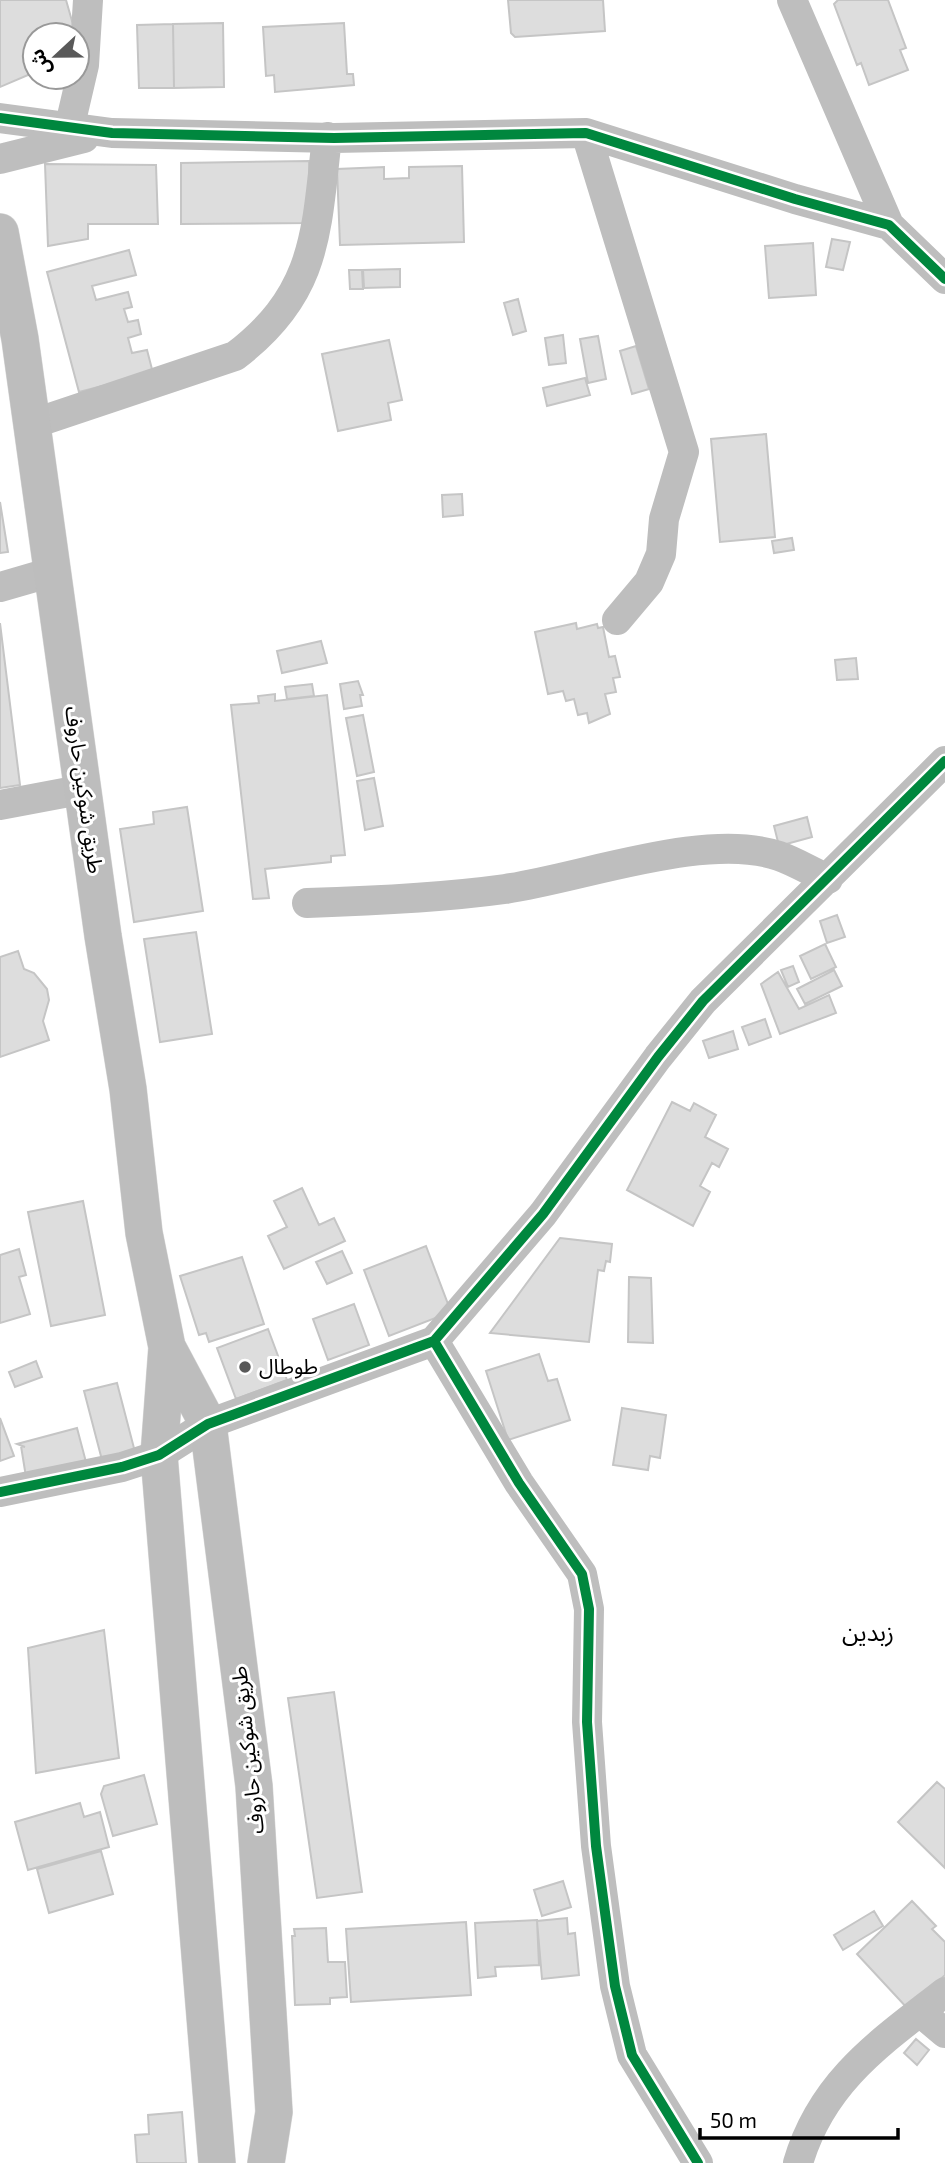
<svg xmlns="http://www.w3.org/2000/svg" width="945" height="2163" font-family="'Exo 2','Noto Sans Arabic',sans-serif">
	<style>
		.building { fill: #ddd; stroke: #c5c5c5; stroke-width: 2 }
		.lines { fill: none; stroke-linecap: round; stroke-linejoin: round }
		.major-casing { stroke: #dbdbdb; stroke-width: 38 }
		.minor { stroke: #bebebe; stroke-width: 30 }
		.major { stroke: #bdbdbd; stroke-width: 37 }
		.cycleway-casing { stroke: #fff; stroke-width: 15 }
		.cycleway { stroke: #00873e; stroke-width: 10 }
		.poi-dot { fill: #595959; stroke: #fff; stroke-width: 2.5 }
		.labels { text-anchor: middle; stroke-width: 6; stroke-linejoin: round; paint-order: stroke }
		.street-label { font-size: 21px; fill: #000; stroke: #fff }
		.poi-label { font-size: 21px; fill: #000; stroke: #fff; text-anchor: start }
		.quarter-label { font-size: 24px; fill: #000; stroke: #fff }
	</style>
	<rect width="100%" height="100%" fill="#fff"/>
	<path class="building" d="M0,0H66L76,35H35V72L0,87Z
		M508,0H603L605,31L515,37L511,33Z
		M838,0H888L906,48L900,50L908,70L869,85L861,63L857,65L834,4Z
		M223,23L224,87L174,88L173,24Z
		M344,23L347,74H353L354,85L275,92L274,75L266,76L263,27Z
		M173,24L174,88H139L137,25Z
		M309,161L310,223L181,224V163Z
		M45,164L156,165L158,224H88V239L48,246Z
		M462,166L464,242L340,245L337,169L384,167V179L409,178V167Z
		M832,239L850,242L843,270L826,267Z
		M813,243L816,295L769,298L765,246Z
		M129,250L136,275L92,286L96,300L128,292L132,307L124,309L128,322L138,320L141,334L128,338L132,353L147,350L153,373L79,392L47,272Z
		M400,269V287L364,288L363,270Z
		M349,270H362L363,289H350Z
		M518,299L526,331L513,335L504,303Z
		M563,335L566,363L549,365L545,338Z
		M598,336L606,379L588,383L580,339Z
		M389,340L402,400L388,403L391,420L338,431L322,354Z
		M636,346L649,389L632,394L620,351Z
		M585,378L590,395L547,406L543,388Z
		M766,434L775,537L720,542L711,439Z
		M462,494L463,515L443,517L442,495Z
		M0,502L8,552L0,553Z
		M792,538L794,550L774,553L772,541Z
		M0,623L20,785L0,788Z
		M576,623L577,629L597,624L598,628L603,627L609,657L615,656L620,677L613,678L616,692L605,694L610,714L589,723L587,713L578,715L574,699L566,701L563,691L548,694L535,632Z
		M321,641L327,663L282,673L277,651Z
		M856,658L858,679L837,680L835,660Z
		M358,681L363,695H360L362,706L344,709L340,684Z
		M312,684L314,696L287,699L285,687Z
		M275,694V701L327,695L345,855L331,856V862L265,869L269,898L253,899L231,705L259,703L258,696Z
		M363,715L374,772L357,776L346,718Z
		M374,778L383,826L365,830L357,781Z
		M187,807L203,911L134,922L120,829L154,824L153,812Z
		M807,817L812,837L779,846L774,826Z
		M837,915L845,937L827,943L820,921Z
		M196,932L212,1034L160,1042L144,939Z
		M825,944L836,967L811,979L800,956Z
		M18,951L24,969L34,973L47,989L49,1000L43,1021L49,1040L0,1057V957Z
		M793,966L799,982L788,987L781,970Z
		M834,970L842,986L805,1004L797,989Z
		M778,972L799,1009L829,995L836,1013L780,1034L761,984Z
		M765,1019L771,1037L749,1045L742,1027Z
		M733,1031L738,1049L709,1058L703,1041Z
		M672,1102L690,1111L694,1103L716,1115L705,1137L728,1149L719,1167L712,1163L700,1186L710,1192L693,1226L627,1190Z
		M302,1188L319,1225L334,1218L345,1241L284,1269L268,1236L287,1227L274,1201Z
		M83,1201L105,1315L51,1326L28,1212Z
		M560,1238L612,1244L610,1262L606,1261L604,1271L598,1270L589,1342L490,1333Z
		M426,1246L451,1312L389,1336L364,1270Z
		M19,1249L26,1275L19,1277L30,1314L0,1323V1255Z
		M342,1251L352,1273L327,1284L316,1262Z
		M242,1257L264,1324L209,1342L206,1333L199,1335L180,1276Z
		M629,1277L651,1278L653,1343L628,1342Z
		M354,1304L369,1345L328,1360L313,1319Z
		M268,1329L287,1380L236,1399L217,1348Z
		M539,1354L548,1381L557,1379L570,1420L508,1440L486,1371Z
		M36,1361L42,1377L15,1387L9,1372Z
		M117,1383L135,1452L102,1460L84,1391Z
		M622,1408L666,1415L660,1458L650,1456L648,1470L613,1465Z
		M0,1418L14,1456L0,1461Z
		M77,1428L86,1462L26,1477L21,1446L25,1447L17,1444Z
		M104,1630L119,1758L36,1773L28,1648Z
		M334,1692L362,1892L317,1898L288,1698Z
		M144,1775L157,1824L113,1836L101,1794L104,1786Z
		M937,1782L945,1789V1868L898,1822Z
		M80,1803L84,1817L100,1812L109,1847L28,1870L15,1822Z
		M101,1851L113,1894L49,1913L37,1869Z
		M563,1881L571,1907L542,1916L534,1890Z
		M912,1901L936,1926L932,1929L945,1942V1975L909,2010L857,1954Z
		M874,1911L883,1926L843,1950L834,1935Z
		M567,1918L568,1934L575,1933L579,1975L542,1979L537,1921Z
		M537,1920L539,1965L495,1967L496,1976L478,1978L475,1923Z
		M466,1922L471,1995L351,2002L346,1929Z
		M326,1928L328,1962H345L347,1997L330,1998V2004L295,2005L292,1936H295L294,1929Z
		M916,2039L929,2050L917,2065L904,2053Z
		M182,2112L186,2163H137L135,2135L149,2134L148,2115Z"/>
	<g class="lines">
		<defs>
			<path id="major" d="M0,232L20,339L103,936L128,1089L144,1233L167,1347L159,1455L217,2163
				M167,1347L208,1424L254,1786L274,2112L266,2163"/>
		</defs>
		<use href="#major" class="major-casing"/>
		<path class="minor" d="M792,0L889,225
			M0,118L112,133L334,138L586,133L795,199L889,225L945,279
			M586,133L684,452L664,519L661,554L649,582L617,620
			M66,142L84,65L88,0
			M0,159L84,138
			M32,424L235,356C318,293 316,232 327,137
			M0,587L52,572
			M0,805L85,789
			M307,903C373,901 440,898 505,889C582,878 706,831 779,856C796,862 812,872 828,879
			M434,1341L519,1483L582,1574L589,1609L587,1722L596,1846L615,1986L632,2055L698,2163
			M0,1492L122,1467L159,1455L208,1424L434,1341L543,1214L658,1057L703,1001L945,761
			M920,2012L945,2033
			M798,2163C822,2081 881,2042 945,1992"/>
		<use href="#major" class="major"/>
		<defs>
			<path id="cycleway" d="M0,118L112,133L334,138L586,133L795,199L889,225L945,279
				M434,1341L519,1483L582,1574L589,1609L587,1722L596,1846L615,1986L632,2055L698,2163
				M0,1492L122,1467L159,1455L208,1424L434,1341L543,1214L658,1057L703,1001L945,761"/>
		</defs>
		<use href="#cycleway" class="cycleway-casing"/>
		<use href="#cycleway" class="cycleway"/>
	</g>
	<circle class="poi-dot" cx="245" cy="1367" r="7"/>
	<g class="labels">
		<g class="street-label">
			<text transform="translate(84 790) rotate(82)" y="7">طريق شوكين حاروف</text>
			<text transform="translate(248 1750) rotate(-96)" y="7">طريق شوكين حاروف</text>
		</g>
		<g class="poi-label">
			<text x="259" y="1374">طوطال</text>
		</g>
		<g class="quarter-label">
			<text x="868" y="1641">زبدين</text>
		</g>
	</g>
	<g transform="translate(56 56) rotate(248)"><circle r="33" fill="#ffffff" stroke="#999999" stroke-width="2"/>
	<path d="M0-5L12 26L0 18L-12 26Z" fill="#595959"/>
	<text y="-10" font-size="19" font-weight="bold" text-anchor="middle" fill="#000000">ش</text>
	</g>
	<path d="M700 2128v10h198v-10" fill="none" stroke="#000000" stroke-width="3.5"/>
	<text x="710" y="2128" font-size="21" fill="#000000" stroke="#ffffff" stroke-width="5" paint-order="stroke">50 m</text>
</svg>
